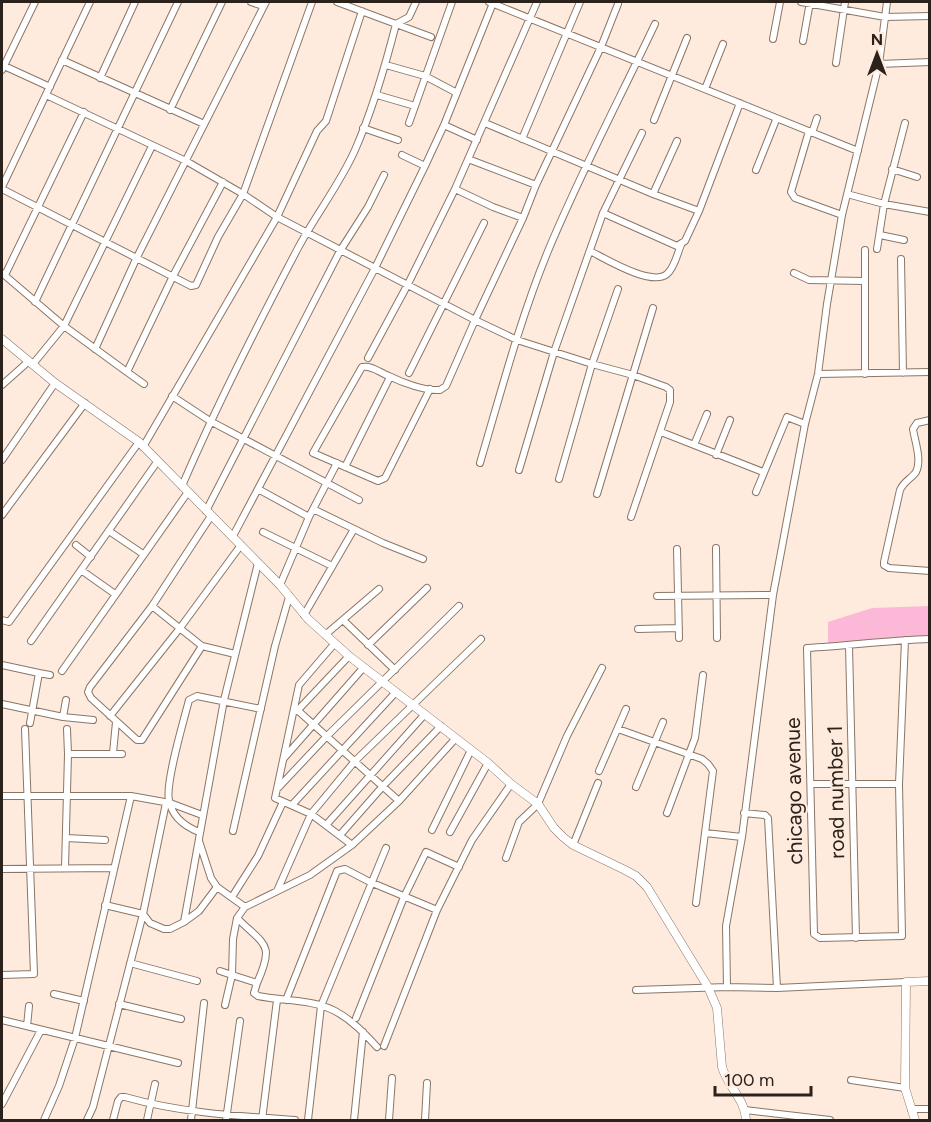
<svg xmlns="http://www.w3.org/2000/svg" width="931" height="1122" font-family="Figtree,sans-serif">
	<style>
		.green { fill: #fcb9d7 }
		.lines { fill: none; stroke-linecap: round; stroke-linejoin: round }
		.minor-casing { stroke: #8b7666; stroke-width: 8 }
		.tertiary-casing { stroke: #8b7666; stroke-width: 9 }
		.minor { stroke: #fff; stroke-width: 6 }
		.tertiary { stroke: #fff; stroke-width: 8 }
		.labels { text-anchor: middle; stroke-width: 4.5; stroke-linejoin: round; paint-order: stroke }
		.street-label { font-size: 21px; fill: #2b221c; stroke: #feebdd }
	</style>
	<rect width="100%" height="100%" fill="#feebdd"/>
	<path class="green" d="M929,606V640L828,643V622L872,608Z"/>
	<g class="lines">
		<defs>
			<path id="minor" d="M251,2L263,6
				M337,2L396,24L409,17L416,2
				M489,2L858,151
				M801,2L885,17L930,16
				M773,39L780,2
				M803,41L810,2
				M62,60L204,124
				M836,63L845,2
				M879,64L930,62
				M2,65L50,87
				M386,65L425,76L457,93
				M2,70L35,2
				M100,78L135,2
				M705,89L723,44
				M46,95L186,161L243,194L277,217L475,320L517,340L592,364L633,375L666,387L670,390V402L631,517
				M377,95L415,106
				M170,110L222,2
				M654,120L687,38
				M409,123L452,2
				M485,123L653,194L699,211L740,103
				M444,125L477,140
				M363,128L398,140
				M809,131L791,192L795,198L842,215
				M812,133L817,118
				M522,139L580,2
				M402,155L425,166
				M468,159L536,185
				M892,169L917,177
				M756,170L776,120
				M2,187L90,2
				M2,189L191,286L196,285L218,237L243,194L312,2
				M455,189L493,207L523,218
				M653,194L677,141
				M847,194L884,204L930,212
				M603,213L677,246L685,241L699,211
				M880,235L904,240
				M877,249L884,204L905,123
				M590,251C606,259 652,287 667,274C675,267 677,254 681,245
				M901,259L903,373
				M2,273L64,326L127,372L173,276L223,182
				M794,273L809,280L864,281
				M5,275L84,112
				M35,302L178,2
				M95,349L137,257L266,2
				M368,358L408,284L455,189L537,2
				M33,364L64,326L152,146
				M127,372L144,384
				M409,373L484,223
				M818,374L930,372
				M865,374V250
				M2,385L29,361
				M430,389L385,478L378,481L313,453L362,367C372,365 380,373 389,376C403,383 425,391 440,390L446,386L475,320L523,218L536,185L601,47L618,4
				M172,396L210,421L359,500
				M930,420L917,423L913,429C915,442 922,460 916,472C912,478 904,481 900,490L884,562V565L889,568L930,571
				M661,432L763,472
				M694,445L707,414
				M143,447L277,217L317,131L326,121L362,11
				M716,455L730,420
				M2,460L55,383
				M480,463C501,392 520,319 548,251C580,174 619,100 655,24
				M345,467L390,377
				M519,470L554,352L603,213L642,133
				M559,479L592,364L618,289
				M182,486C217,404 257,326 298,248C315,216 341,182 355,150C373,109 385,67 396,24L431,37
				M258,489L309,517
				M756,492L787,417L805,424
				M597,494L653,308
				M313,509L383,543L423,559
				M206,511L340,251L368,207L384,175
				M2,515L85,403
				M109,531L143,554
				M263,532L332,566
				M233,536L375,268L425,166L444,125L493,3
				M76,545L91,557
				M716,548L717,638
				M677,549L679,638
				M81,570L115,594
				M280,585L309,517L337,463
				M657,596L773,595
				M152,606L202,646L142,740H137L91,698L88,692L90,687L152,606L211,516
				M304,615L354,529
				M2,620L9,622L139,442
				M343,620L395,670
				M638,629L679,628
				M325,635L379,589
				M905,640L899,784L902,936L820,938L814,934L807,648C848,646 888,640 930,639
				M31,641L157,462
				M335,643L299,685L275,798L311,814L352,845
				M368,645L427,588
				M202,646L235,654
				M849,646L856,938
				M2,665L39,673
				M62,671L188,492
				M2,704L63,717L93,720
				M295,708L399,801
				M297,711L349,656
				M110,716L180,628L241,545
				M63,717L66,700
				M30,723L39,673L50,675
				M67,729L68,754
				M618,729L702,759L708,764L713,771L696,903
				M113,753L116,722
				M284,758L364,667
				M599,771L626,709
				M811,784H899
				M636,787L663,722
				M278,788L326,737L459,606
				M2,796H131L170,803L202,815
				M292,805L396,692
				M667,813L695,738L703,675
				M744,813L765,815L768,818L777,988
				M327,824L425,714
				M432,830L471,750
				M233,831L275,646L289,597
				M199,832C184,826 172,817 169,800C165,783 184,720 189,700L197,696L261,709
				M450,832L488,763
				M705,833L742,837
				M340,835L383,786L441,726
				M66,838L105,840
				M199,841L211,878L217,887L245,907
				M573,845L598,783
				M506,858L519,822L538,804L567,736L602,668
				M65,868L68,754H122
				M2,869L114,868
				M277,891L311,814L355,761L481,639
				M232,897L258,856L283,802
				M105,905L143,914L150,923L164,929H170L184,922L224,700L258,563
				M237,918C265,946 275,943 257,983
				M184,922L199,911L217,887
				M130,963L197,981
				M220,971L232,975L225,1005
				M2,975L34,974L25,729
				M727,987L777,988L906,982
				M636,990L727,987L726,926L742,837L773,595L805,424L818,374L827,304L842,215L879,64L887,2
				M54,994L84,1001
				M286,1000L337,871L345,869L370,882L437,910
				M119,1004L181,1019
				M356,1018L404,897L426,852L459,867
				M2,1020L178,1063
				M27,1026L29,1006
				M384,1046L437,910L472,840L511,784
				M377,1047C365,1034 352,1020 335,1011C312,999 282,1001 258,996L254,993L257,983L232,975L233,939L237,918L245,907L310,875L352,845L399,801L456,738
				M851,1080L905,1088
				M2,1104L41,1030
				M911,1109H930
				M745,1110L830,1120
				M44,1120L59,1086L75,1038L131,796
				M87,1120L93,1107L143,914L166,803
				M113,1120L118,1101L121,1097H125C181,1113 237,1116 295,1120
				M147,1120L155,1084
				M191,1120L204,1003
				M226,1120L240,1021
				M262,1120L277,1000
				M308,1120L321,1006L386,848
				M354,1120L363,1032
				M389,1120L392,1078
				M425,1120L427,1083"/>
			<path id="tertiary" d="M2,339L55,383L139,442L280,585L308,619L349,656L488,763L511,784L538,804L554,828L563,837L573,845L625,870L636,876L647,887L708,987L717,1008L722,1067C728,1087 745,1099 746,1120
				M915,1120L905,1088L906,982L930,981"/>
		</defs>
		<use href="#minor" class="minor-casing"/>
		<use href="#tertiary" class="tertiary-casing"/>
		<use href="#minor" class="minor"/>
		<use href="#tertiary" class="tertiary"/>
	</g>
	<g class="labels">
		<g class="street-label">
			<text transform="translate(794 791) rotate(-91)" y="7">chicago avenue</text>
			<text transform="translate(836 792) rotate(-91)" y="7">road number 1</text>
		</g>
	</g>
	<rect width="931" height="1122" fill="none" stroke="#2b221c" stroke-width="6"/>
	<g transform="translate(877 54)" stroke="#feebdd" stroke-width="4.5" paint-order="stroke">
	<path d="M0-4.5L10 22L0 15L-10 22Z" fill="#2b221c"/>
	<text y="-9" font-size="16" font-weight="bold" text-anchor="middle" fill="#2b221c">N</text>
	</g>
	<path d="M715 1086v9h96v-9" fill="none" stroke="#2b221c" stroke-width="3"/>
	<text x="724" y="1086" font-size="18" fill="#2b221c" stroke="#feebdd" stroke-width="4.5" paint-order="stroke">100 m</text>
</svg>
